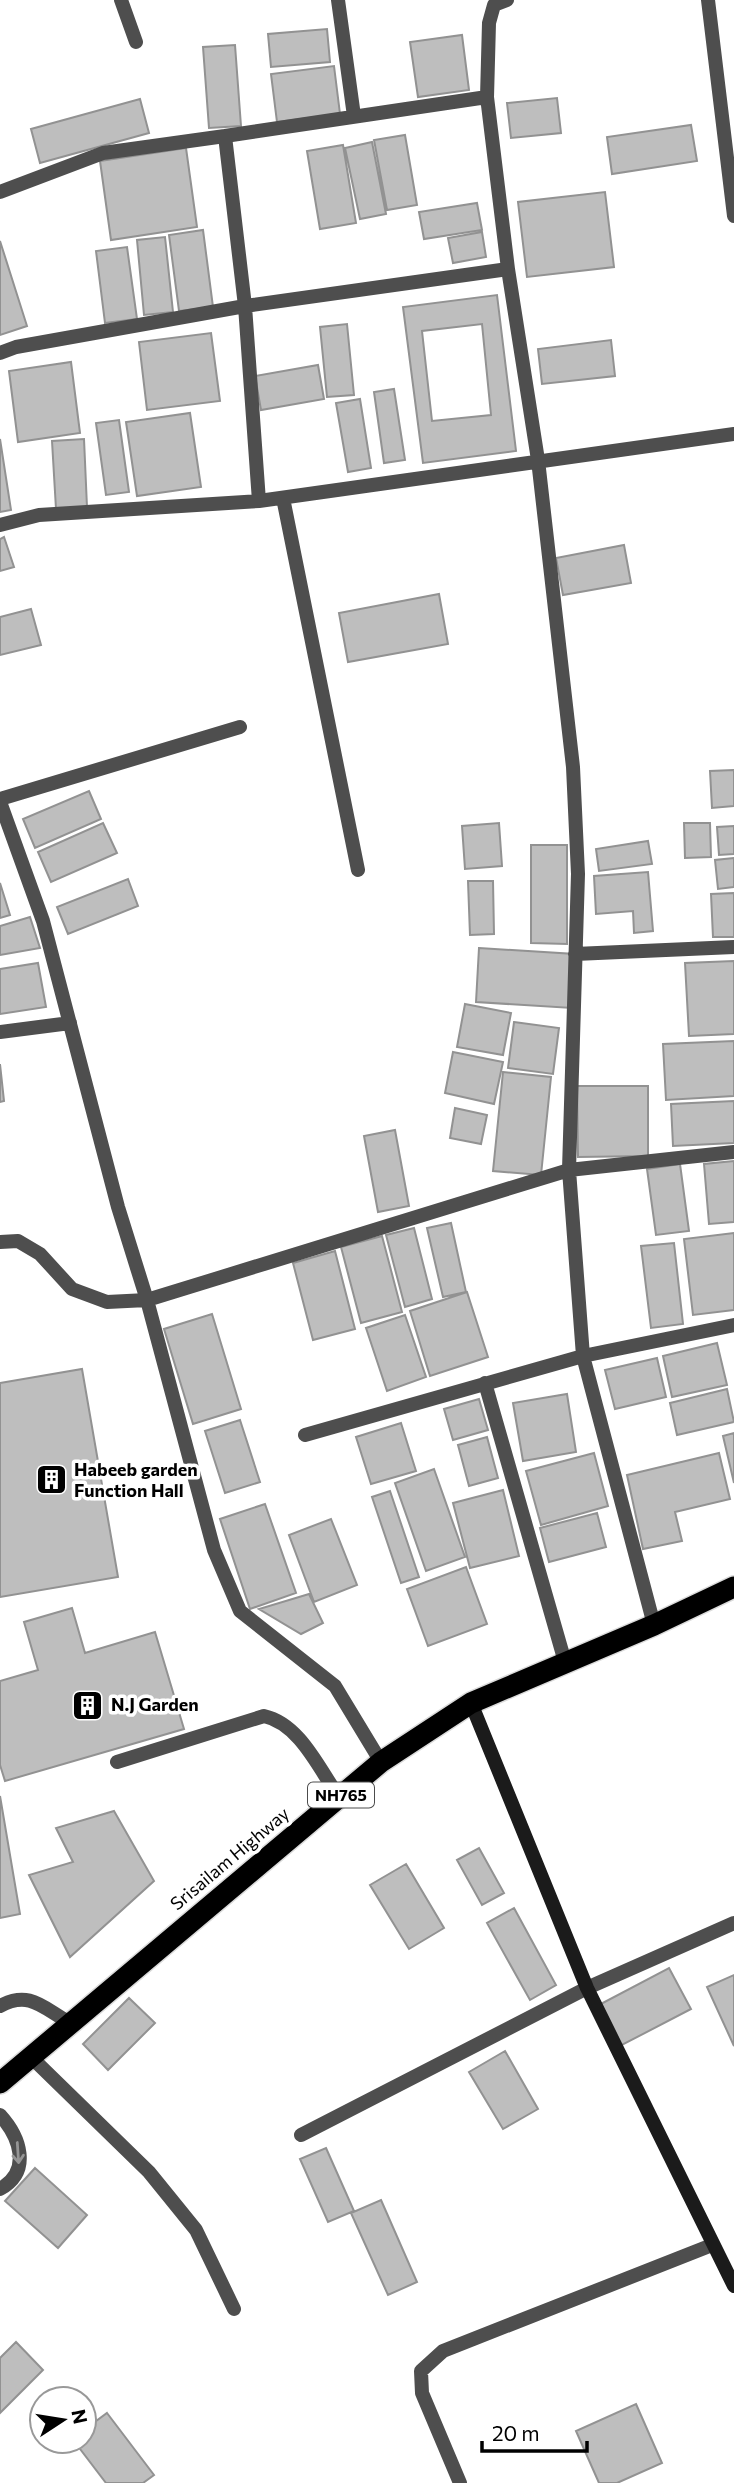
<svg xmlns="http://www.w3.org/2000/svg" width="734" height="2483" font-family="Commissioner,sans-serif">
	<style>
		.building { fill: #bebebe; stroke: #929292; stroke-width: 2; fill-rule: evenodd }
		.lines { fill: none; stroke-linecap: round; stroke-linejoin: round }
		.highway-casing { stroke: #dbdbdb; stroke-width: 24 }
		.lane { stroke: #4e4e4e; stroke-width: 14 }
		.street { stroke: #4e4e4e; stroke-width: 14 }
		.secondary { stroke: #1b1b1b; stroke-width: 14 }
		.highway { stroke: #000; stroke-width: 21 }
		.oneway { stroke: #959595 }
		.labels { text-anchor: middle; stroke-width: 7; stroke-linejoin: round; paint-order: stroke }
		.shield { fill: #fff; stroke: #4c4c4c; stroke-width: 2 }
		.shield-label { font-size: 16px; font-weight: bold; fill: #000 }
		.poi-label { font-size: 18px; font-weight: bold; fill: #000; stroke: #fff; text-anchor: start }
		.street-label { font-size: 18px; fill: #000; stroke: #fff }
	</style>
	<rect width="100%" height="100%" fill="#fff"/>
	<path class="building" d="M327,29L330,62L271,67L268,34Z
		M462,35L469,90L418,97L410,42Z
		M235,45L241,126L209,128L203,47Z
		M334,66L340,114L277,122L271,74Z
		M557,98L561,133L511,138L507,103Z
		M140,99L149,133L40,163L31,129Z
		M691,125L697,161L612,174L607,137Z
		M405,135L417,205L387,210L374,140Z
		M372,142L386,214L360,219L345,148Z
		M343,145L356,223L320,229L307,151Z
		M186,148L197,227L111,240L100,161Z
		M605,192L614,267L527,277L518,202Z
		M477,203L482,230L424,239L419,212Z
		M203,230L213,307L179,311L169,235Z
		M482,232L486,257L453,263L448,238Z
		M165,237L173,312L144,315L137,240Z
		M0,241L27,326L0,335Z
		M127,247L137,319L105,323L96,251Z
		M497,295L516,451L423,463L403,307ZM482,324L491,415L432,421L422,331Z
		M347,324L354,395L327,397L320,327Z
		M211,333L220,401L147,410L139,342Z
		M611,340L615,376L542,384L538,349Z
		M71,362L80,433L18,442L9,371Z
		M318,365L324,399L261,410L255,376Z
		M394,389L405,460L384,463L374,392Z
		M360,399L371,468L348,472L336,403Z
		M190,413L201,487L137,496L126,422Z
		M119,420L129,492L106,495L96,423Z
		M0,439L11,510L0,512Z
		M84,439L87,507L56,509L52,441Z
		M4,537L14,567L0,571V539Z
		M624,545L631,583L563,595L556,558Z
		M439,594L448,644L348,662L339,613Z
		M31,609L41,645L0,655V617Z
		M734,770V806L712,808L710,771Z
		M89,791L101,819L35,848L23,819Z
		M103,823L117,853L51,882L38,852Z
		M499,823L502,866L465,869L462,826Z
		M684,823H710L711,857L685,858Z
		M734,826V854L719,855L717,827Z
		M648,841L652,864L599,871L596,849Z
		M531,845H567V944L531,943Z
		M734,858V887L718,889L715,860Z
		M648,872L653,931L634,933L633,911L596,914L594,876Z
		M128,879L138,906L68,934L57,907Z
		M468,881H493L494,934L470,935Z
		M0,883L10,915L0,918Z
		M734,893V937H713L711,894Z
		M30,917L40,948L0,955V926Z
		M479,948L575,954L572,1008L476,1002Z
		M734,961V1034L689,1036L685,963Z
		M38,963L46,1007L0,1014V969Z
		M465,1004L511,1013L503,1055L457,1047Z
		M514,1022L559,1028L553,1074L508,1068Z
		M734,1041V1096L666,1100L663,1044Z
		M453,1052L503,1062L494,1104L445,1093Z
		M0,1064L4,1101L0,1102Z
		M503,1072L551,1077L541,1175L493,1171Z
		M577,1086H648V1156L578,1157Z
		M734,1101V1143L673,1146L671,1104Z
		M455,1108L487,1115L481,1144L450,1138Z
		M395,1130L409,1206L378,1212L364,1136Z
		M734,1161V1222L709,1224L704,1164Z
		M680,1164L689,1231L656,1235L647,1169Z
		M451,1223L466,1292L443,1297L427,1228Z
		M414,1228L432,1299L405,1307L386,1235Z
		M734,1233V1310L693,1315L684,1239Z
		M382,1236L402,1312L361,1323L341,1247Z
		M674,1243L683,1324L651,1328L641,1246Z
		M335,1251L355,1329L313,1340L293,1263Z
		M467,1292L488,1357L430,1376L410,1311Z
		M212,1314L241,1409L193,1424L164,1329Z
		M405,1315L426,1377L387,1391L366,1328Z
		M717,1343L727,1385L672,1397L663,1356Z
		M657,1358L666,1397L615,1409L605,1370Z
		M82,1369L118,1577L0,1597V1383Z
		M727,1389L734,1422L677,1435L670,1403Z
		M567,1394L576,1452L523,1461L513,1403Z
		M479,1399L488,1430L453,1440L444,1409Z
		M240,1420L260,1482L225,1493L205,1431Z
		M401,1423L416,1471L371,1484L356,1437Z
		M734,1433V1483L723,1436Z
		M487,1437L498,1478L469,1486L458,1445Z
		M594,1453L608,1506L541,1525L526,1471Z
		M719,1453L730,1499L675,1512L682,1541L643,1549L627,1475Z
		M434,1469L465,1557L426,1571L395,1483Z
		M503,1490L519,1556L470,1568L453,1503Z
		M390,1491L419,1577L401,1583L372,1497Z
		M265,1504L296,1593L250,1609L220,1519Z
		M597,1513L606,1547L549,1562L540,1528Z
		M331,1519L357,1585L314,1602L289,1535Z
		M466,1567L487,1624L428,1646L407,1589Z
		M309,1594L323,1623L301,1634L259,1609Z
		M72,1608L85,1653L155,1632L184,1729L5,1781L0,1765V1681L38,1670L24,1622Z
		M0,1796L20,1914L0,1918Z
		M114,1811L154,1881L70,1957L29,1875L73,1862L56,1828Z
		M479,1848L504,1893L482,1905L457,1860Z
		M406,1864L444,1928L409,1949L370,1885Z
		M514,1908L556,1985L530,2000L487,1923Z
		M669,1968L691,2009L618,2047L597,2006Z
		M734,1975V2046L707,1987Z
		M129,1998L155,2023L108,2070L83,2044Z
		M505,2051L538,2109L503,2129L469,2072Z
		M326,2148L354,2211L328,2222L300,2159Z
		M35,2168L87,2215L58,2248L5,2201Z
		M381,2200L417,2282L388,2295L351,2213Z
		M16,2342L43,2370L0,2413V2358Z
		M636,2404L662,2463L617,2483H599L576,2431Z
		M107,2413L154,2475L143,2483H106L74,2441H84V2430Z"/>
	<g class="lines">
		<defs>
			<path id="highway" d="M0,2083L381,1762L471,1703L654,1625L734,1587"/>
		</defs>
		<use href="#highway" class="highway-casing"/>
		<path class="lane" d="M117,1762L264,1716C300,1724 319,1769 339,1797
			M0,2115C20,2137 32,2171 0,2189"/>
		<path class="street" d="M121,0L136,42
			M338,0L354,116
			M507,0L494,5L489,23L487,97L508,269L538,460L573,767L578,874L569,1170L583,1356L654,1625
			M708,0L734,216
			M0,192L103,153L225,136
			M0,353L16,347L245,306L508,269
			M283,498L358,870
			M259,501L245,306L225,136L487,97
			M0,525L39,515L259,501L734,434
			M0,799L240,727
			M0,802L43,921L118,1207L147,1300L214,1550L240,1611L335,1686L381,1762
			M575,954L734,947
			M0,1032L70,1023
			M0,1242L18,1241L40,1254L72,1289L107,1302L147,1300L569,1170L734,1152
			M485,1383L565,1662
			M305,1435L583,1356L734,1325
			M0,2006C30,1990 43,2008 70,2023
			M30,2056L149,2172L196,2230L234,2309
			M301,2135L587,1988L734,1923
			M460,2483L422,2393L421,2371L443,2351L712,2245"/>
		<path class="secondary" d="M471,1703L587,1988L734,2286"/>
		<use href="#highway" class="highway"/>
	</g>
	<defs><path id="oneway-shaft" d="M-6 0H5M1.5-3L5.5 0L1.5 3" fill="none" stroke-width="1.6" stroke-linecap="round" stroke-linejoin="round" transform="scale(1.75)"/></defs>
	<use class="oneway" href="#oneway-shaft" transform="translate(18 2153) rotate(86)"/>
	<defs>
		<symbol id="building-square" viewBox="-11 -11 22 22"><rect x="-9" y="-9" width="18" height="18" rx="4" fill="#000" stroke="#fff"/><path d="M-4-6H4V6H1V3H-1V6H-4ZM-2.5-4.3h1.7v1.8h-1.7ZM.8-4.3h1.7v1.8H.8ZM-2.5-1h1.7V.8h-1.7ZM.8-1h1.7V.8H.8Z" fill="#fff"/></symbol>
	</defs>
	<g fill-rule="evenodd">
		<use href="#building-square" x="34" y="1462" width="35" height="35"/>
		<use href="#building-square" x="70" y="1688" width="35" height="35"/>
	</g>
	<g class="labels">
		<rect class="shield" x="308" y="1782.5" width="66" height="25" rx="5"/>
		<g class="shield-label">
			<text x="341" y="1801">NH765</text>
		</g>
		<g class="poi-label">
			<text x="74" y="1476">Habeeb garden<tspan x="74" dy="21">Function Hall</tspan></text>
			<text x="111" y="1711">N.J Garden</text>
		</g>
		<g class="street-label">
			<text transform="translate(230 1859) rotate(-40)" y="6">Srisailam Highway</text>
		</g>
	</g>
	<g transform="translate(63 2420) rotate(78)"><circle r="33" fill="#ffffff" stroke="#999999" stroke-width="2"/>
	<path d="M0-5L12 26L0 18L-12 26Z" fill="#000000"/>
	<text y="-10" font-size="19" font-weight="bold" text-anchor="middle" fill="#000000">N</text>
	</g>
	<path d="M482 2441v10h105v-10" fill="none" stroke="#000000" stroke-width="3.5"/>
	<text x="492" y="2441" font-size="21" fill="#000000" stroke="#ffffff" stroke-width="5" paint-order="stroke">20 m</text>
</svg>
